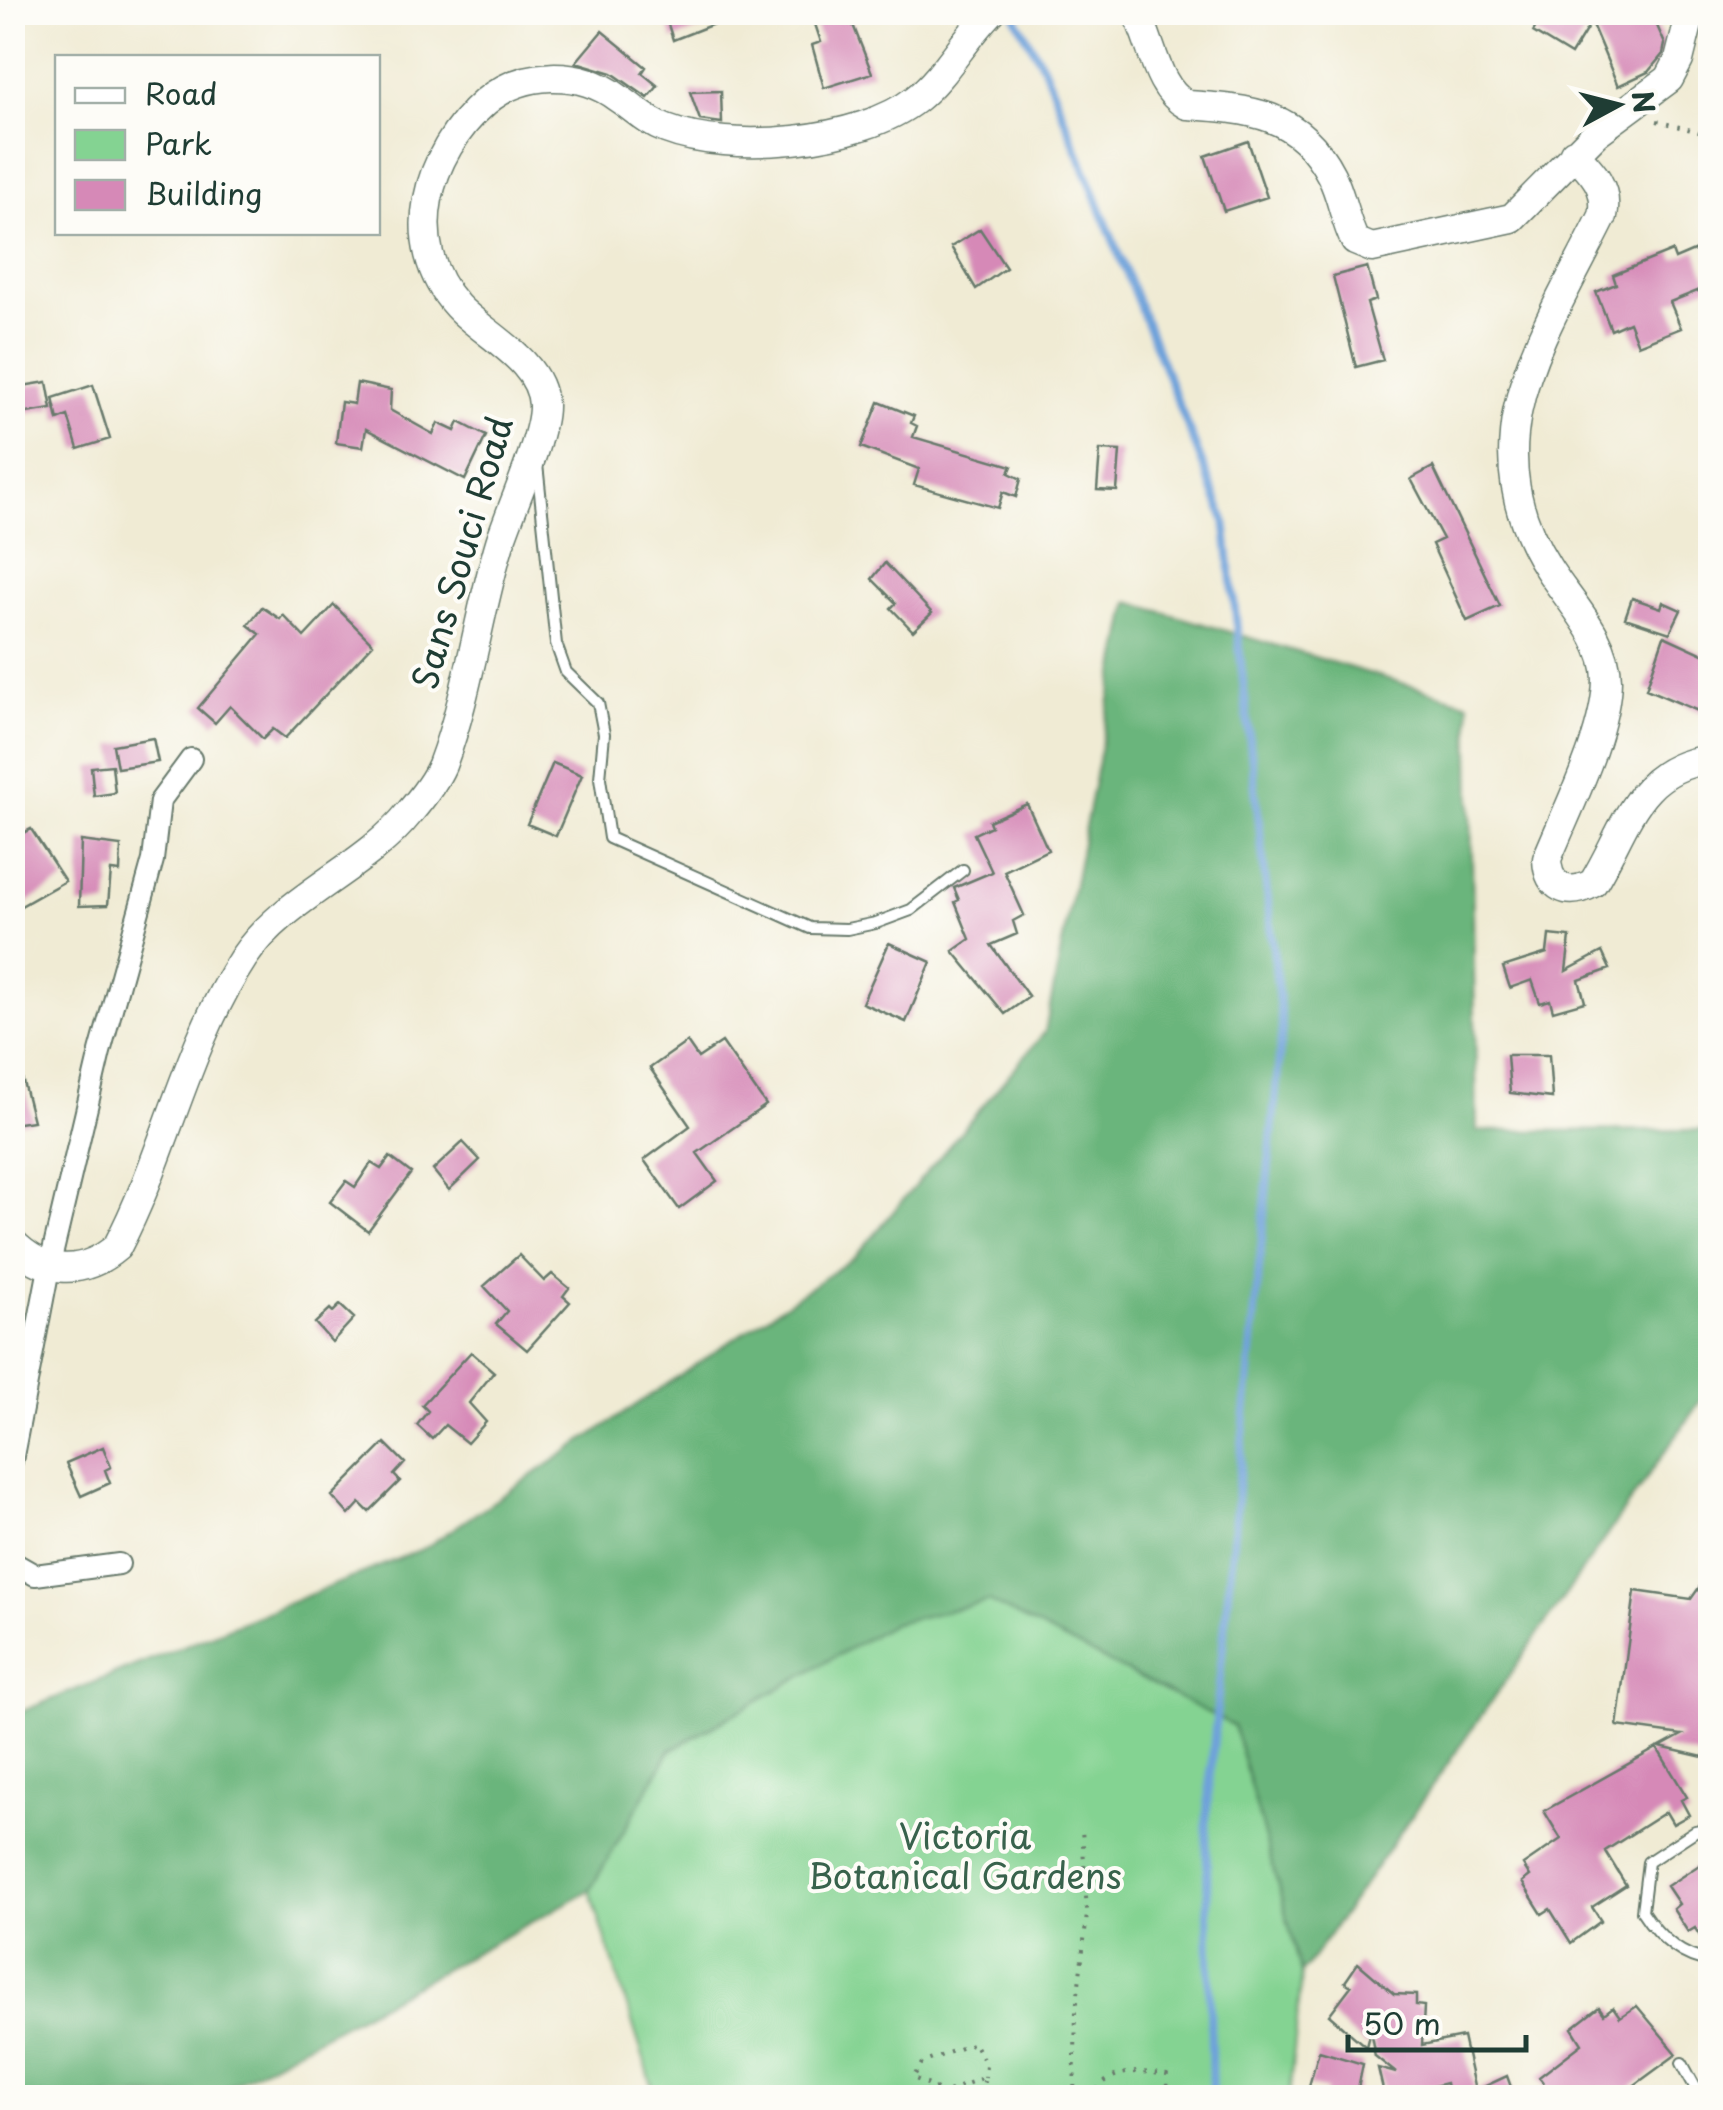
<svg xmlns="http://www.w3.org/2000/svg" width="1723" height="2110" font-family="'Playpen Sans',sans-serif">
	<style>
		.green { fill: #84d392; stroke: #528863; stroke-width: 2.5 }
		.forest { fill: #6bb57c; stroke: #457958; stroke-width: 2.5 }
		.lines { fill: none; stroke-linecap: round; stroke-linejoin: round }
		.stream { stroke: #6ea2da; stroke-width: 8 }
		.building { fill: #d689b7 }
		.service-casing { stroke: #687a6c; stroke-width: 14 }
		.minor-casing { stroke: #687a6c; stroke-width: 24 }
		.secondary-casing { stroke: #687a6c; stroke-width: 31 }
		.path { stroke: #687a6c; stroke-width: 4; stroke-dasharray: 2.5 8; stroke-linecap: butt }
		.service { stroke: #fff; stroke-width: 10 }
		.minor { stroke: #fff; stroke-width: 20 }
		.secondary { stroke: #fff; stroke-width: 28 }
		.labels { text-anchor: middle; stroke-width: 8; stroke-linejoin: round; paint-order: stroke }
		.street-label { font-size: 35px; fill: #1f3d34; stroke: #fdfcf7 }
		.park-label { font-size: 35px; fill: #38624c; stroke: #fdfcf7 }
	</style>
	<rect width="100%" height="100%" fill="#fdfcf7"/>
	<filter id="ink" filterUnits="userSpaceOnUse"><feTurbulence type="fractalNoise" baseFrequency=".01" numOctaves="2"/><feDisplacementMap in="SourceGraphic" scale="20" xChannelSelector="R" yChannelSelector="G"/><feConvolveMatrix kernelMatrix="1 2 1 2 8 2 1 2 1" color-interpolation-filters="sRGB"/></filter>
	<filter id="wash" filterUnits="userSpaceOnUse"><feTurbulence type="fractalNoise" baseFrequency=".0048" numOctaves="4" result="noise"/><feDisplacementMap in="SourceGraphic" scale="40" xChannelSelector="R" yChannelSelector="G"/><feGaussianBlur stdDeviation="2.25" result="paint"/><feColorMatrix in="noise" values="0 0 0 0 0 0 0 0 0 0 0 0 0 0 0 0 0 1.4 0 .05"/><feComposite in="paint" operator="in"/></filter>
	<g filter="url(#wash)">
		<rect width="100%" height="100%" fill="#f0ebd4"/>
		<path class="green" d="M988,1601L1234,1726L1302,1973L1289,2097H656L590,1890L670,1751L894,1623Z"/>
		<path class="forest" d="M1129,602L1469,703L1477,1131L1710,1130V1387L1302,1973L1234,1726L988,1601L894,1623L670,1750L590,1890L209,2097H13V1715L425,1548L855,1257L1045,1032Z"/>
		<g class="lines">
			<path class="stream" d="M1013,12L1045,70L1225,520L1282,1028L1206,1822L1212,2098"/>
		</g>
		<g id="blocks">
			<path class="building" d="M664,12H738L739,14L673,40Z
				M811,12H848L872,73L824,88L812,45L821,42Z
				M1544,12H1651L1665,44L1663,54L1648,72L1618,86L1591,22L1571,55L1533,32Z
				M602,31L646,67L642,73L658,86L648,98L612,73L576,62Z
				M721,91L722,123L700,120L690,92Z
				M1248,141L1267,197L1224,211L1205,156Z
				M980,229L1006,268L976,289L951,247Z
				M1696,250L1710,286L1670,302L1681,328L1638,345L1629,322L1611,330L1596,292L1616,284L1613,275L1672,251L1675,259Z
				M1367,267L1376,300L1367,303L1383,360L1356,367L1333,276Z
				M47,382L52,409L20,414L16,387Z
				M357,383L391,390L390,410L433,434L438,423L455,431L459,422L486,436L465,480L366,429L363,447L336,443L341,402L354,404Z
				M93,385L110,439L78,449L68,416L58,420L53,398Z
				M879,402L914,416L911,423L917,426L913,437L1012,466L1009,473L1021,479L1016,497L1003,492L998,508L914,485L919,469L861,447Z
				M1100,450L1120,451L1117,491L1097,490Z
				M1433,467L1500,606L1467,621L1432,544L1443,539L1411,479Z
				M885,563L932,613L913,631L891,608L896,603L872,579Z
				M1632,598L1661,608L1663,602L1681,610L1670,633L1625,618Z
				M334,605L373,644L285,738L273,729L263,739L230,706L215,723L198,708L260,634L248,625L262,607L280,619L283,615L304,637Z
				M1664,636L1710,657V716L1646,689Z
				M153,738L158,762L117,768L113,745Z
				M553,763L582,775L556,836L527,824Z
				M112,765L115,793L94,796L91,767Z
				M1027,804L1048,850L1004,871L1024,915L1013,921L1017,934L991,945L1029,997L1005,1014L953,951L970,939L955,902L959,900L954,888L992,872L974,834L991,826L989,821Z
				M31,829L65,881L12,911V839Z
				M81,841L121,846L120,872L111,871L108,905L79,906Z
				M1549,935L1570,937L1566,971L1602,952L1610,969L1579,980L1585,1002L1553,1011L1550,1000L1540,1003L1532,980L1510,988L1503,967L1547,953Z
				M889,943L931,962L906,1022L862,1003Z
				M687,1042L698,1058L722,1042L766,1105L697,1153L717,1181L679,1209L644,1160L690,1126L650,1068Z
				M1507,1055H1549L1552,1098L1510,1093Z
				M12,1066H19L33,1121L12,1124Z
				M463,1142L480,1160L449,1190L433,1170Z
				M390,1157L411,1173L368,1231L330,1202L346,1181L355,1187L371,1163L381,1169Z
				M519,1255L544,1281L552,1274L569,1288L563,1296L570,1302L527,1350L496,1324L507,1311L484,1286Z
				M340,1305L354,1318L332,1342L315,1323L330,1309L333,1312Z
				M471,1352L494,1372L469,1403L486,1422L467,1443L445,1425L432,1439L417,1425L428,1411L422,1405Z
				M385,1443L405,1463L394,1475L400,1481L369,1512L360,1503L349,1515L332,1496Z
				M103,1447L111,1467L105,1470L110,1483L81,1496L66,1463Z
				M1710,1572L1706,1673H1710V1739L1703,1757L1660,1747L1682,1735L1617,1726L1635,1591L1691,1599Z
				M1657,1748L1687,1797L1681,1800L1689,1815L1673,1824L1666,1812L1605,1851L1626,1885L1592,1907L1601,1921L1571,1943L1550,1909L1542,1914L1522,1882L1530,1876L1523,1865L1561,1839L1544,1811Z
				M1710,1858V1952L1695,1928L1688,1932L1673,1909L1679,1904L1667,1886Z
				M1358,1963L1394,1994L1416,1995V2005L1424,2006L1422,2045L1463,2037L1475,2091L1507,2076L1515,2098H1449L1446,2083L1385,2098L1378,2068L1396,2073L1375,2056L1370,2030L1366,2047L1329,2015L1351,1986L1345,1982Z
				M1637,2006L1677,2054L1617,2098H1554L1539,2077L1582,2044L1572,2028L1599,2007L1604,2014L1613,2007L1620,2017Z
				M1319,2051L1363,2064L1356,2098H1325L1326,2090L1309,2086Z"/>
		</g>
	</g>
	<g filter="url(#ink)">
		<use href="#blocks" fill-opacity="0" stroke="#687a6c" stroke-width="2.5"/>
		<g class="lines">
			<defs>
				<path id="service" d="M537,464L556,644L566,672L598,703L604,734L600,778L609,838L810,928L847,929L876,923L911,910L963,870
					M1710,1828L1695,1831L1648,1862L1642,1911C1658,1936 1679,1957 1710,1961
					M1682,2063L1701,2098"/>
				<path id="minor" d="M12,1461L49,1268L100,1052L153,860L160,801L191,759
					M12,1562L35,1575L119,1564"/>
				<path id="secondary" d="M1136,12C1152,41 1156,89 1187,105C1249,109 1299,112 1331,175C1342,196 1344,220 1355,241L1372,248L1512,218L1596,133L1669,79L1679,60L1691,12
					M1574,153C1592,171 1609,188 1603,216C1546,332 1466,439 1548,568C1569,602 1607,638 1607,680C1606,735 1568,807 1547,859C1548,888 1568,897 1593,883C1627,828 1635,769 1710,759
					M12,1242C44,1275 83,1276 117,1247C166,1154 186,1045 244,957C285,896 365,869 410,812C421,799 435,781 442,765C469,693 478,615 500,542C511,508 544,436 543,405C541,360 484,335 457,306C400,243 427,153 485,102C523,70 579,69 618,98C635,109 647,122 666,129C730,154 861,143 916,99C945,76 964,39 991,12"/>
			</defs>
			<use href="#service" class="service-casing"/>
			<use href="#minor" class="minor-casing"/>
			<use href="#secondary" class="secondary-casing"/>
			<path class="path" d="M1657,121L1710,135
				M904,2098L936,2088L913,2078L922,2063L974,2043L986,2064L985,2077
				M929,2098L985,2077L980,2098
				M1074,2098L1076,2011L1087,1914L1082,1828
				M1091,2098C1108,2068 1137,2070 1167,2075L1168,2098"/>
			<use href="#service" class="service"/>
			<use href="#minor" class="minor"/>
			<use href="#secondary" class="secondary"/>
		</g>
	</g>
	<g class="labels">
		<g class="street-label">
			<text transform="translate(463 553) rotate(-74)" y="12">Sans Souci Road</text>
		</g>
		<g class="park-label">
			<text x="965" y="1849">Victoria<tspan x="965" dy="40">Botanical Gardens</tspan></text>
		</g>
	</g>
	<rect width="1723" height="2110" fill="none" stroke="#fdfcf7" stroke-width="50"/>
	<rect x="55" y="55" width="325" height="180" fill="#fdfcf7" stroke="#a4b0a9" stroke-width="2.5"/>
	<rect x="75" y="88" width="50" height="15" fill="#ffffff" stroke="#a4b0a9" stroke-width="2.5"/>
	<text x="145" y="105" font-size="30" fill="#1f3d34">Road</text>
	<rect x="75" y="130" width="50" height="30" fill="#84d392" stroke="#a4b0a9" stroke-width="2.5"/>
	<text x="145" y="155" font-size="30" fill="#1f3d34">Park</text>
	<rect x="75" y="180" width="50" height="30" fill="#d689b7" stroke="#a4b0a9" stroke-width="2.5"/>
	<text x="145" y="205" font-size="30" fill="#1f3d34">Building</text>
	<g transform="translate(1618 105) rotate(83)" stroke="#fdfcf7" stroke-width="8" paint-order="stroke">
	<path d="M0-8L18 38L0 25L-18 38Z" fill="#1f3d34"/>
	<text y="-15" font-size="28" font-weight="bold" text-anchor="middle" fill="#1f3d34">N</text>
	</g>
	<path d="M1348 2035v15h178v-15" fill="none" stroke="#1f3d34" stroke-width="5"/>
	<text x="1363" y="2035" font-size="30" fill="#1f3d34" stroke="#fdfcf7" stroke-width="8" paint-order="stroke">50 m</text>
</svg>
